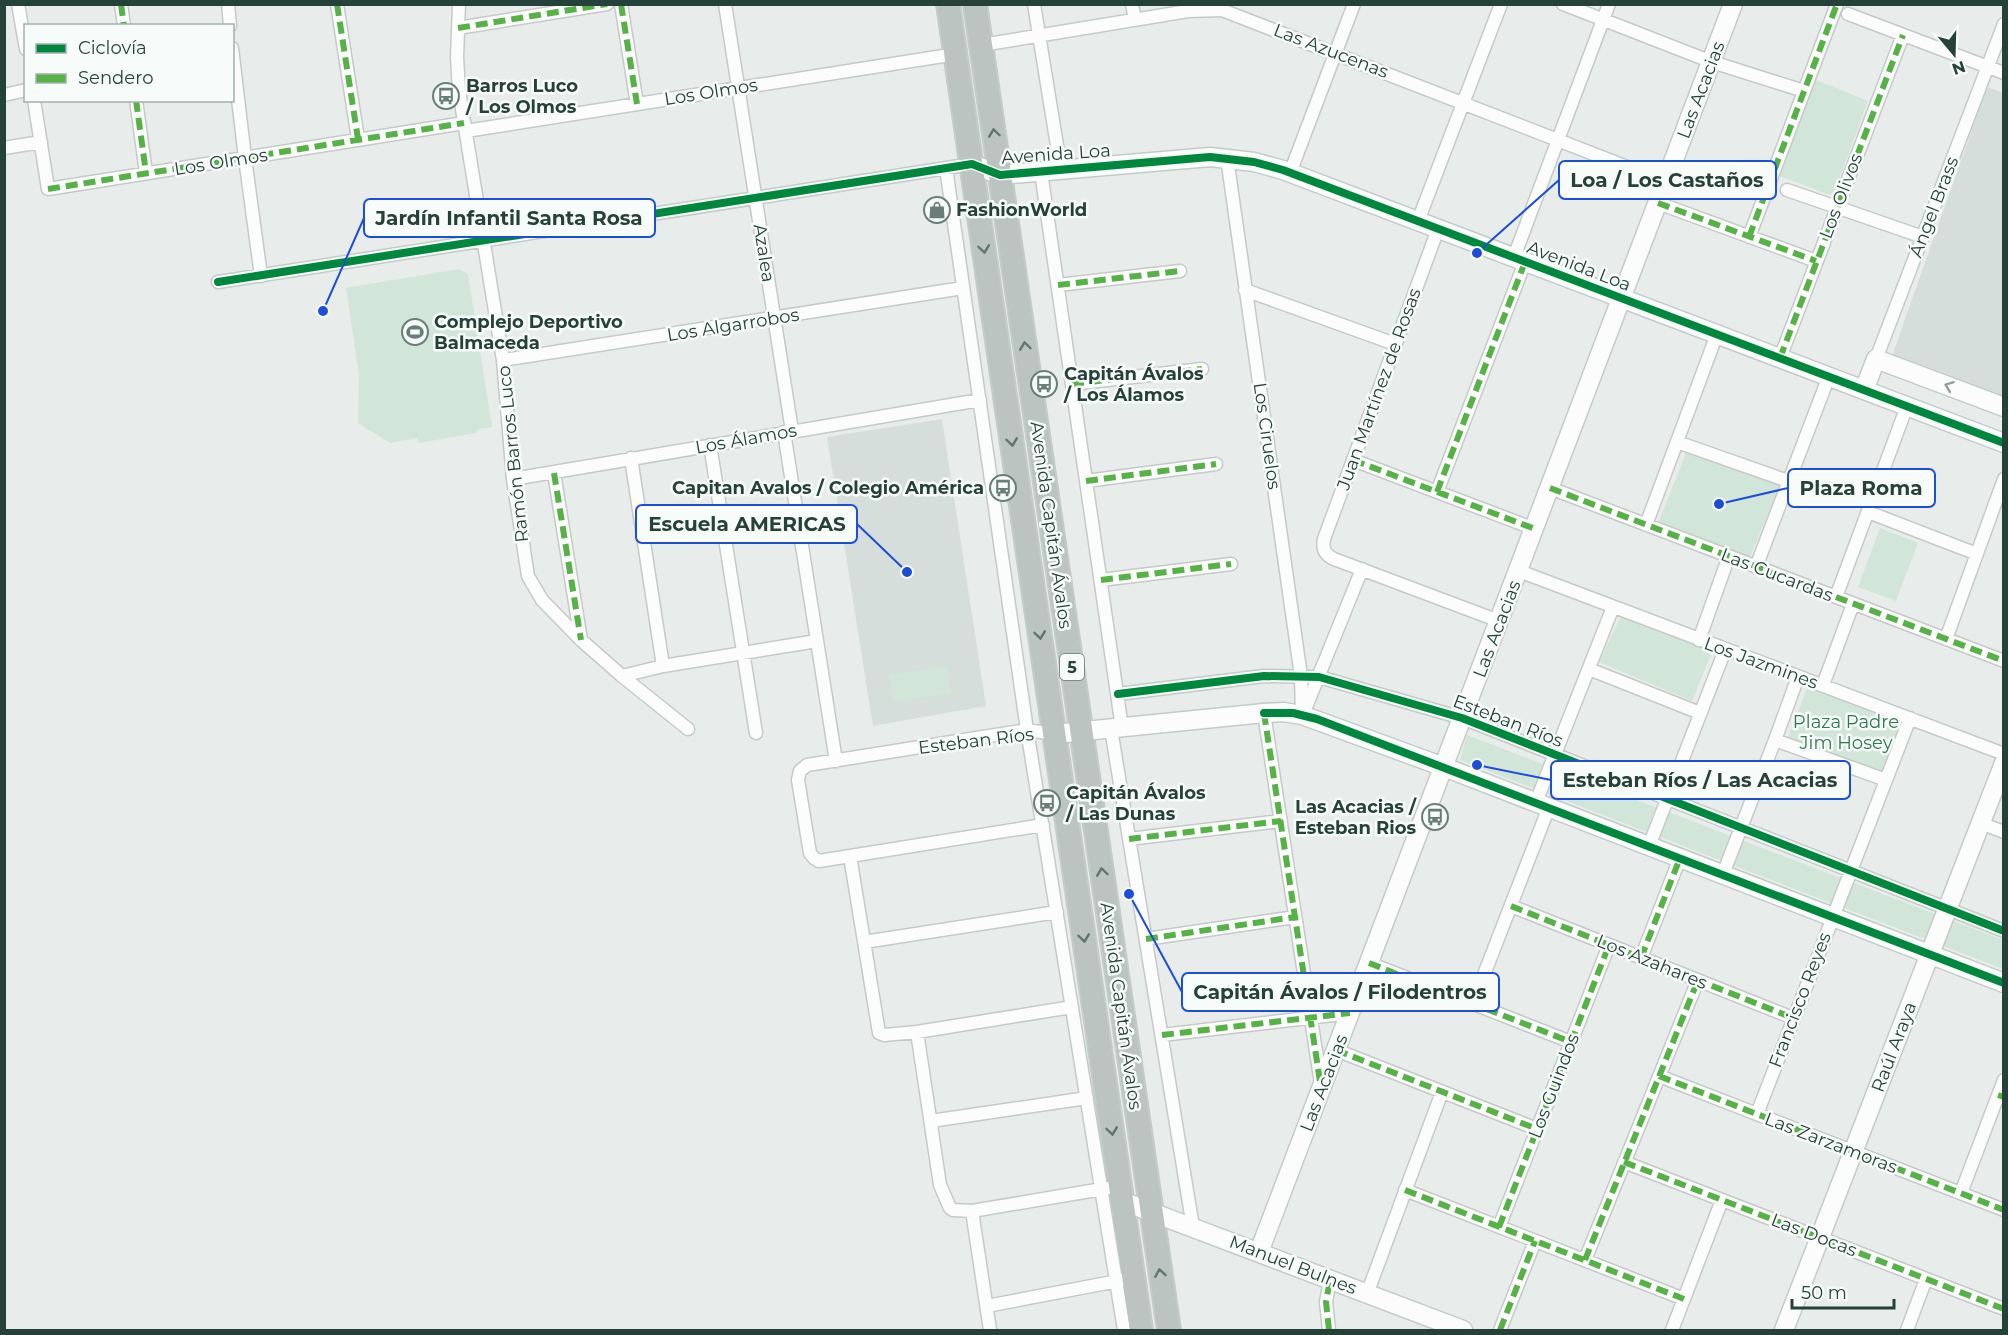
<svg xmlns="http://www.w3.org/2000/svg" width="2008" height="1335" font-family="Montserrat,sans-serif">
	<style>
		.built { fill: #d6dedb }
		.green { fill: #d1e6d8 }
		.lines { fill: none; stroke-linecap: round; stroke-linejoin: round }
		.street-casing { stroke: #c5cac8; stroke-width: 15 }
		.secondary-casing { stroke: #c3cbc8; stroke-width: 21 }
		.highway-casing { stroke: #c3ccc9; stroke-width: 26 }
		.street { stroke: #fcfcfc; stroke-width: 12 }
		.secondary { stroke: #fcfcfc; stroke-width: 18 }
		.highway { stroke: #bcc4c2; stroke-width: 22 }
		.quiet { stroke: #55b346; stroke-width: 6; stroke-dasharray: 12 6; stroke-linecap: butt }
		.cycleway-casing { stroke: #f7fbf9; stroke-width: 11 }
		.cycleway { stroke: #00873e; stroke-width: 8 }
		.oneway { stroke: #617670 }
		.oneway2 { stroke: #909f9b }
		.labels { text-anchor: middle; stroke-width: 5; stroke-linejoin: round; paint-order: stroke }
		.shield { fill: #f7fbf9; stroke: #637a73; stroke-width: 1.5 }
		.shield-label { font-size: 16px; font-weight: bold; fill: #24423a }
		.street-label { font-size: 18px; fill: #24423a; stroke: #f7fbf9 }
		.poi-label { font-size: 18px; font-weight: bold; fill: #24423a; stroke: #f7fbf9; text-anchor: start }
		.park-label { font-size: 18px; fill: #2d7a4b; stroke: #f7fbf9 }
		.leader { fill: none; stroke: #1d4ed8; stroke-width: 2 }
		.callout-dot { fill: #1d4ed8; stroke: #f7fbf9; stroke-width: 2 }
		.callout { fill: #f7fbf9; stroke: #1d4ed8; stroke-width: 2 }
		.callout-label { font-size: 20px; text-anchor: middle; font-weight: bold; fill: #24423a }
	</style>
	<rect width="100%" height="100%" fill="#e8edeb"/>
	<path class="built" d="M1987,87L2003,93V396L1892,356Z
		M942,419L986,706L873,726L827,437Z"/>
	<path class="green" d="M1814,79L1868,101L1833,196L1779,176Z
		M459,269L468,274L492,427L479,429L476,433L419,443L417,438L390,443L358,423L359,376L346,288Z
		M1688,448L1780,486L1750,557L1658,523Z
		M1880,528L1918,543L1896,601L1858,587Z
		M1622,614L1713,650L1692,701L1599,662Z
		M947,666L951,693L893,702L889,675Z
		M1809,683L1907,721L1884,782L1785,745Z
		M1467,735L2003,940V969L1460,760Z"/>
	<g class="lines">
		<defs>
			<path id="street" d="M18,4L26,49
				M121,4L124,26
				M228,4L230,26
				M337,4L358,139
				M459,4L457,57L459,91L503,360L513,479L528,576L542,600L581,640L622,676L688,729
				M621,4L637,104
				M725,4L792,431
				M1034,4L1061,170
				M1132,4L1135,20
				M1563,4L1712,62L1804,91
				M1848,14L2004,73
				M458,28L607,4
				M982,45L1188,11L1222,10L1666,182
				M232,48L245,158L261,276
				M4,95L26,90
				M34,100L48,189L464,123
				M136,100L146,173
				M466,131L956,54
				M4,148L41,142
				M1227,158L1301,676L1302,715
				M946,168L1027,730L1124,1330
				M1041,172L1122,728
				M1290,173L1354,4
				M1787,190L1923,237
				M1658,203L1816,261
				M1418,221L1501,4
				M1438,229L1324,539C1322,549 1325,555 1334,559L1499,621
				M1749,237L1837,4
				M1514,257L1609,4
				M218,282L972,164
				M1058,285L1180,271
				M1245,290L1395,344
				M1780,358L1903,35
				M1876,359L2004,24
				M503,360L963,288
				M1072,384L1202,369
				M784,432L836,761
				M1677,442L1788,481
				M710,445L756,733
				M631,458L663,666
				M1353,460L1535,529
				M554,473L581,640
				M513,479L980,400
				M1086,481L1216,464
				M1550,488L2004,661
				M1437,492L1525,262
				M1868,512L1977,554
				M1646,525L1717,334
				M1756,567L1829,376
				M1519,571L2004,754
				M1101,580L1231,564
				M1836,597L1907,406
				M1946,639L2004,479
				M1699,640L1729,556
				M1589,669L1700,713
				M622,676L663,666L817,641
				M1823,685L1853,604
				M1118,694L1264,676L1319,677L1462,718L2004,931
				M1304,712L1362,569
				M1264,713L1321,1084
				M1111,729L1193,1227
				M1775,740L1886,780
				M1536,802L1613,607
				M1980,823L2004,832
				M1043,825L819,861L814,858L810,853L798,780L800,771L807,765L1027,730L1055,734
				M1129,839L1281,821
				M1649,846L1725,650
				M850,856L879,1033L884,1035L917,1032L1072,1007
				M1723,874L1775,740L1798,677
				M1511,906L1793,1018
				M1146,939L1295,917
				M864,942L1057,912
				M1641,958L1680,858
				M1369,963L1571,1042
				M1473,1003L1549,807
				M917,1032L940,1185L950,1208L953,1210L972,1211L1108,1188
				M1162,1035L1350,1013
				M1336,1050L1537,1129
				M1659,1076L2004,1210
				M1757,1114L1910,718
				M931,1121L1087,1098
				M1624,1162L2004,1309
				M1405,1190L1684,1299
				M1961,1193L2004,1080
				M972,1211L990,1330
				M1499,1227L1609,945
				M1585,1260L1698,980
				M1367,1294L1442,1092
				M987,1306L1123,1280
				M1329,1330L1326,1302L1330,1280
				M1500,1330L1535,1241
				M1672,1330L1722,1200
				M1907,1330L1926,1279"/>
			<path id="secondary" d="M972,164L1000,175L1210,157L1254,162L1283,170L2004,443
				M1864,390L1876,359L2004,407
				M1055,734L1264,713L1283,712L1302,715L1444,767L2004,983
				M1122,1201L1463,1330
				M1259,1252L1733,4
				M1784,1330L2004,763"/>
			<path id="highway" d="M948,4L1141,1330
				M975,4L1169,1330"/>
		</defs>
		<use href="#street" class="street-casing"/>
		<use href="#secondary" class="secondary-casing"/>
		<use href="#highway" class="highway-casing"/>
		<use href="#street" class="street"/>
		<use href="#secondary" class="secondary"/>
		<use href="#highway" class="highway"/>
		<path class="quiet" d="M121,4L124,26
			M337,4L358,139
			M621,4L637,104
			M458,28L607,4
			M136,100L146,173
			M48,189L464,123
			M1658,203L1816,261
			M1749,237L1837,4
			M1058,285L1180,271
			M1780,358L1903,35
			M1072,384L1202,369
			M1353,460L1535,529
			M554,473L581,640
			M1086,481L1216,464
			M1550,488L2004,661
			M1437,492L1525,262
			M1101,580L1231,564
			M1264,713L1321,1088
			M1129,839L1281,821
			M1511,906L1793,1018
			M1146,939L1295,917
			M1641,958L1680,858
			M1369,963L1571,1042
			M1162,1035L1350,1013
			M1336,1050L1537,1129
			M1659,1076L2004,1210
			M1998,1095L2004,1097
			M1624,1162L2004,1309
			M1405,1190L1684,1299
			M1499,1227L1609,945
			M1585,1260L1698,980
			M1329,1330L1326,1302L1330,1280
			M1500,1330L1535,1241"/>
		<defs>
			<path id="cycleway" d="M218,282L972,164L1000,175L1210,157L1254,162L1283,170L2004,443
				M1118,694L1264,676L1319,677L1462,718L2004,931
				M1264,713H1293L1317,719L2004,983"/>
		</defs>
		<use href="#cycleway" class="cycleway-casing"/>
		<use href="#cycleway" class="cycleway"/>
	</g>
	<defs><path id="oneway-chevron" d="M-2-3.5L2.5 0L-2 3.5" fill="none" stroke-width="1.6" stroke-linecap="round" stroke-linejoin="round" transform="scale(1.5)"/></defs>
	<g class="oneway">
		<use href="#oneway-chevron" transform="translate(994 133) rotate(-98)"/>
		<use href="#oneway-chevron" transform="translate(984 249) rotate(82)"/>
		<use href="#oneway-chevron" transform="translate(1025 346) rotate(-98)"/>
		<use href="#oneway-chevron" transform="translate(1012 442) rotate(82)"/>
		<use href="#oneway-chevron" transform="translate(1040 635) rotate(82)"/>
		<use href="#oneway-chevron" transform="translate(1102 872) rotate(-98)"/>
		<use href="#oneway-chevron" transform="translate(1084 938) rotate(82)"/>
		<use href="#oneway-chevron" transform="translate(1112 1131) rotate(82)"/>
		<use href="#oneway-chevron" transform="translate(1160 1273) rotate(-99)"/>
	</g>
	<use class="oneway2" href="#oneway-chevron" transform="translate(1949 386) rotate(-159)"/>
	<defs>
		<symbol id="bus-ring" viewBox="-11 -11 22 22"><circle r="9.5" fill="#f7fbf9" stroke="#697e78" stroke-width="1.5"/><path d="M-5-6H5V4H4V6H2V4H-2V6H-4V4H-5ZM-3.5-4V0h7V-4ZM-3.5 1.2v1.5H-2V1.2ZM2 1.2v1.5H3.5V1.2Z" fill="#697e78"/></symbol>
		<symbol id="shop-ring" viewBox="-11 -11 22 22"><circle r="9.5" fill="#f7fbf9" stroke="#697e78" stroke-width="1.5"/><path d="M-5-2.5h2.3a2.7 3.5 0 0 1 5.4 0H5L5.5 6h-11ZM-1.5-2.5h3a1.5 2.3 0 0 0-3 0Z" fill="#697e78"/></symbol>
		<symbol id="stadium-ring" viewBox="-11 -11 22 22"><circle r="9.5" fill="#f7fbf9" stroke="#697e78" stroke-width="1.5"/><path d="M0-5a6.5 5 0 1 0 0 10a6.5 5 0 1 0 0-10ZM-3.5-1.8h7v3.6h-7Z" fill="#697e78"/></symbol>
	</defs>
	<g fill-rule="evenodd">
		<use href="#bus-ring" x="431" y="81" width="30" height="30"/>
		<use href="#shop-ring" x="922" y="195" width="30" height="30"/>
		<use href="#stadium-ring" x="400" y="317" width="30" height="30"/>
		<use href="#bus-ring" x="1029" y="369" width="30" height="30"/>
		<use href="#bus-ring" x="988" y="473" width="30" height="30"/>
		<use href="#bus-ring" x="1032" y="788" width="30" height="30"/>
		<use href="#bus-ring" x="1420" y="802" width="30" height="30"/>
	</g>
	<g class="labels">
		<rect class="shield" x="1060" y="654" width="24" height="26" rx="4.5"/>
		<g class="shield-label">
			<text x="1072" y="673">5</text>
		</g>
		<g class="street-label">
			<text transform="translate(1331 51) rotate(21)" y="6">Las Azucenas</text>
			<text transform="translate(1701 90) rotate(-69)" y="6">Las Acacias</text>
			<text transform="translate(711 92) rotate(-9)" y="6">Los Olmos</text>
			<text transform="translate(1056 154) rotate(-4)" y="6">Avenida Loa</text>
			<text transform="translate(221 162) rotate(-9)" y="6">Los Olmos</text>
			<text transform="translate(1841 196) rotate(-69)" y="6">Los Olivos</text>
			<text transform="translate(1934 207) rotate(-69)" y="6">Ángel Brass</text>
			<text transform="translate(764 253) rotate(81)" y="6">Azalea</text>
			<text transform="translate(1579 266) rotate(21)" y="6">Avenida Loa</text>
			<text transform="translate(733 325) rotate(-9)" y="6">Los Algarrobos</text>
			<text transform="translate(1379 389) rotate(-70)" y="6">Juan Martínez de Rosas</text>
			<text transform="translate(1267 436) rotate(82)" y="6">Los Ciruelos</text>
			<text transform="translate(746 439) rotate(-10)" y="6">Los Álamos</text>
			<text transform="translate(513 454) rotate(-96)" y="6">Ramón Barros Luco</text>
			<text transform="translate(1051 525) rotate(82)" y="6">Avenida Capitán Ávalos</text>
			<text transform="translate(1777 575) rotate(21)" y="6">Las Cucardas</text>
			<text transform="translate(1497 629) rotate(-69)" y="6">Las Acacias</text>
			<text transform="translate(1761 663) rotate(20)" y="6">Los Jazmines</text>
			<text transform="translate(1508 721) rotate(21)" y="6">Esteban Ríos</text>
			<text transform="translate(976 741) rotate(-7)" y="6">Esteban Ríos</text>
			<text transform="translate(1652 962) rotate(22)" y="6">Los Azahares</text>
			<text transform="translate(1800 1000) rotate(-69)" y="6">Francisco Reyes</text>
			<text transform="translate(1121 1006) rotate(82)" y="6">Avenida Capitán Ávalos</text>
			<text transform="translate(1894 1047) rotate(-69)" y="6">Raúl Araya</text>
			<text transform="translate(1324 1083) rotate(-69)" y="6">Las Acacias</text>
			<text transform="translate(1554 1086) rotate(-69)" y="6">Los Guindos</text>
			<text transform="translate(1831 1143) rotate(21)" y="6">Las Zarzamoras</text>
			<text transform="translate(1814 1235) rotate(21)" y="6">Las Docas</text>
			<text transform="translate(1293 1265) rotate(21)" y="6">Manuel Bulnes</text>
		</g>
		<g class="poi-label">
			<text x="466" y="92">Barros Luco<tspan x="466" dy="21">/ Los Olmos</tspan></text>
			<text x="956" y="216">FashionWorld</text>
			<text x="434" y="328">Complejo Deportivo<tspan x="434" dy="21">Balmaceda</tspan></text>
			<text x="1064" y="380">Capitán Ávalos<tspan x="1064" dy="21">/ Los Álamos</tspan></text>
			<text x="984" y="494" text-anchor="end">Capitan Avalos / Colegio América</text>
			<text x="1066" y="799">Capitán Ávalos<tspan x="1066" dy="21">/ Las Dunas</tspan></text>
			<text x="1416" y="813" text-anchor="end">Las Acacias /<tspan x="1416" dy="21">Esteban Rios</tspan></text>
		</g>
		<g class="park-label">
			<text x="1846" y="728">Plaza Padre<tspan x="1846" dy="21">Jim Hosey</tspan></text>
		</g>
	</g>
	<path class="leader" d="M1477 253L1559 180M323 311L364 218M1719 504L1788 488M907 572L857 524M1477 765L1551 780M1129 894L1182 992"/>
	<g class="callout-dot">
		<circle cx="1477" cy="253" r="6"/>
		<circle cx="323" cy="311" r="6"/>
		<circle cx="1719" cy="504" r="6"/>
		<circle cx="907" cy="572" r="6"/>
		<circle cx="1477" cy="765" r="6"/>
		<circle cx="1129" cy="894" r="6"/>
	</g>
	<g class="callout">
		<rect x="1559" y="161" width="217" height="38" rx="6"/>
		<rect x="364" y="199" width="291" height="38" rx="6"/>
		<rect x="1788" y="469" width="147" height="38" rx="6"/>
		<rect x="636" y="505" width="221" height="38" rx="6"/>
		<rect x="1551" y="761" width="299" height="38" rx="6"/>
		<rect x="1182" y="973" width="317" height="38" rx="6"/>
	</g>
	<g class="callout-label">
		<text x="1667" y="187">Loa / Los Castaños</text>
		<text x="509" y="225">Jardín Infantil Santa Rosa</text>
		<text x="1861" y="495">Plaza Roma</text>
		<text x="747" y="531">Escuela AMERICAS</text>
		<text x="1700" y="787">Esteban Ríos / Las Acacias</text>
		<text x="1340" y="999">Capitán Ávalos / Filodentros</text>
	</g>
	<rect width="2008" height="1335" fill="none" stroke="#24423a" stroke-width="12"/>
	<rect x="24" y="24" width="210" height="78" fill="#f7fbf9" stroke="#a3b1ad" stroke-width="1.5"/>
	<rect x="36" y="44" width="30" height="9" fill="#00873e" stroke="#a3b1ad" stroke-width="1.5"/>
	<text x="78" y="54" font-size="18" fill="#24423a">Ciclovía</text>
	<rect x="36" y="74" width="30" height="9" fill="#55b346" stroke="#a3b1ad" stroke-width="1.5"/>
	<text x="78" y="84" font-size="18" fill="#24423a">Sendero</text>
	<g transform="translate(1954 54) rotate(161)" stroke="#f7fbf9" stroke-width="4.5" paint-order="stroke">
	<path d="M0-4.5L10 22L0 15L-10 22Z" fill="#24423a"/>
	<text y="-9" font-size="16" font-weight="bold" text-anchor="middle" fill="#24423a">N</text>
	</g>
	<path d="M1792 1299v9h102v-9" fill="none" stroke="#24423a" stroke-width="3"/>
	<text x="1801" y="1299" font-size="18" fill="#24423a" stroke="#f7fbf9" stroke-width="4.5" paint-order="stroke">50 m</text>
</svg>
